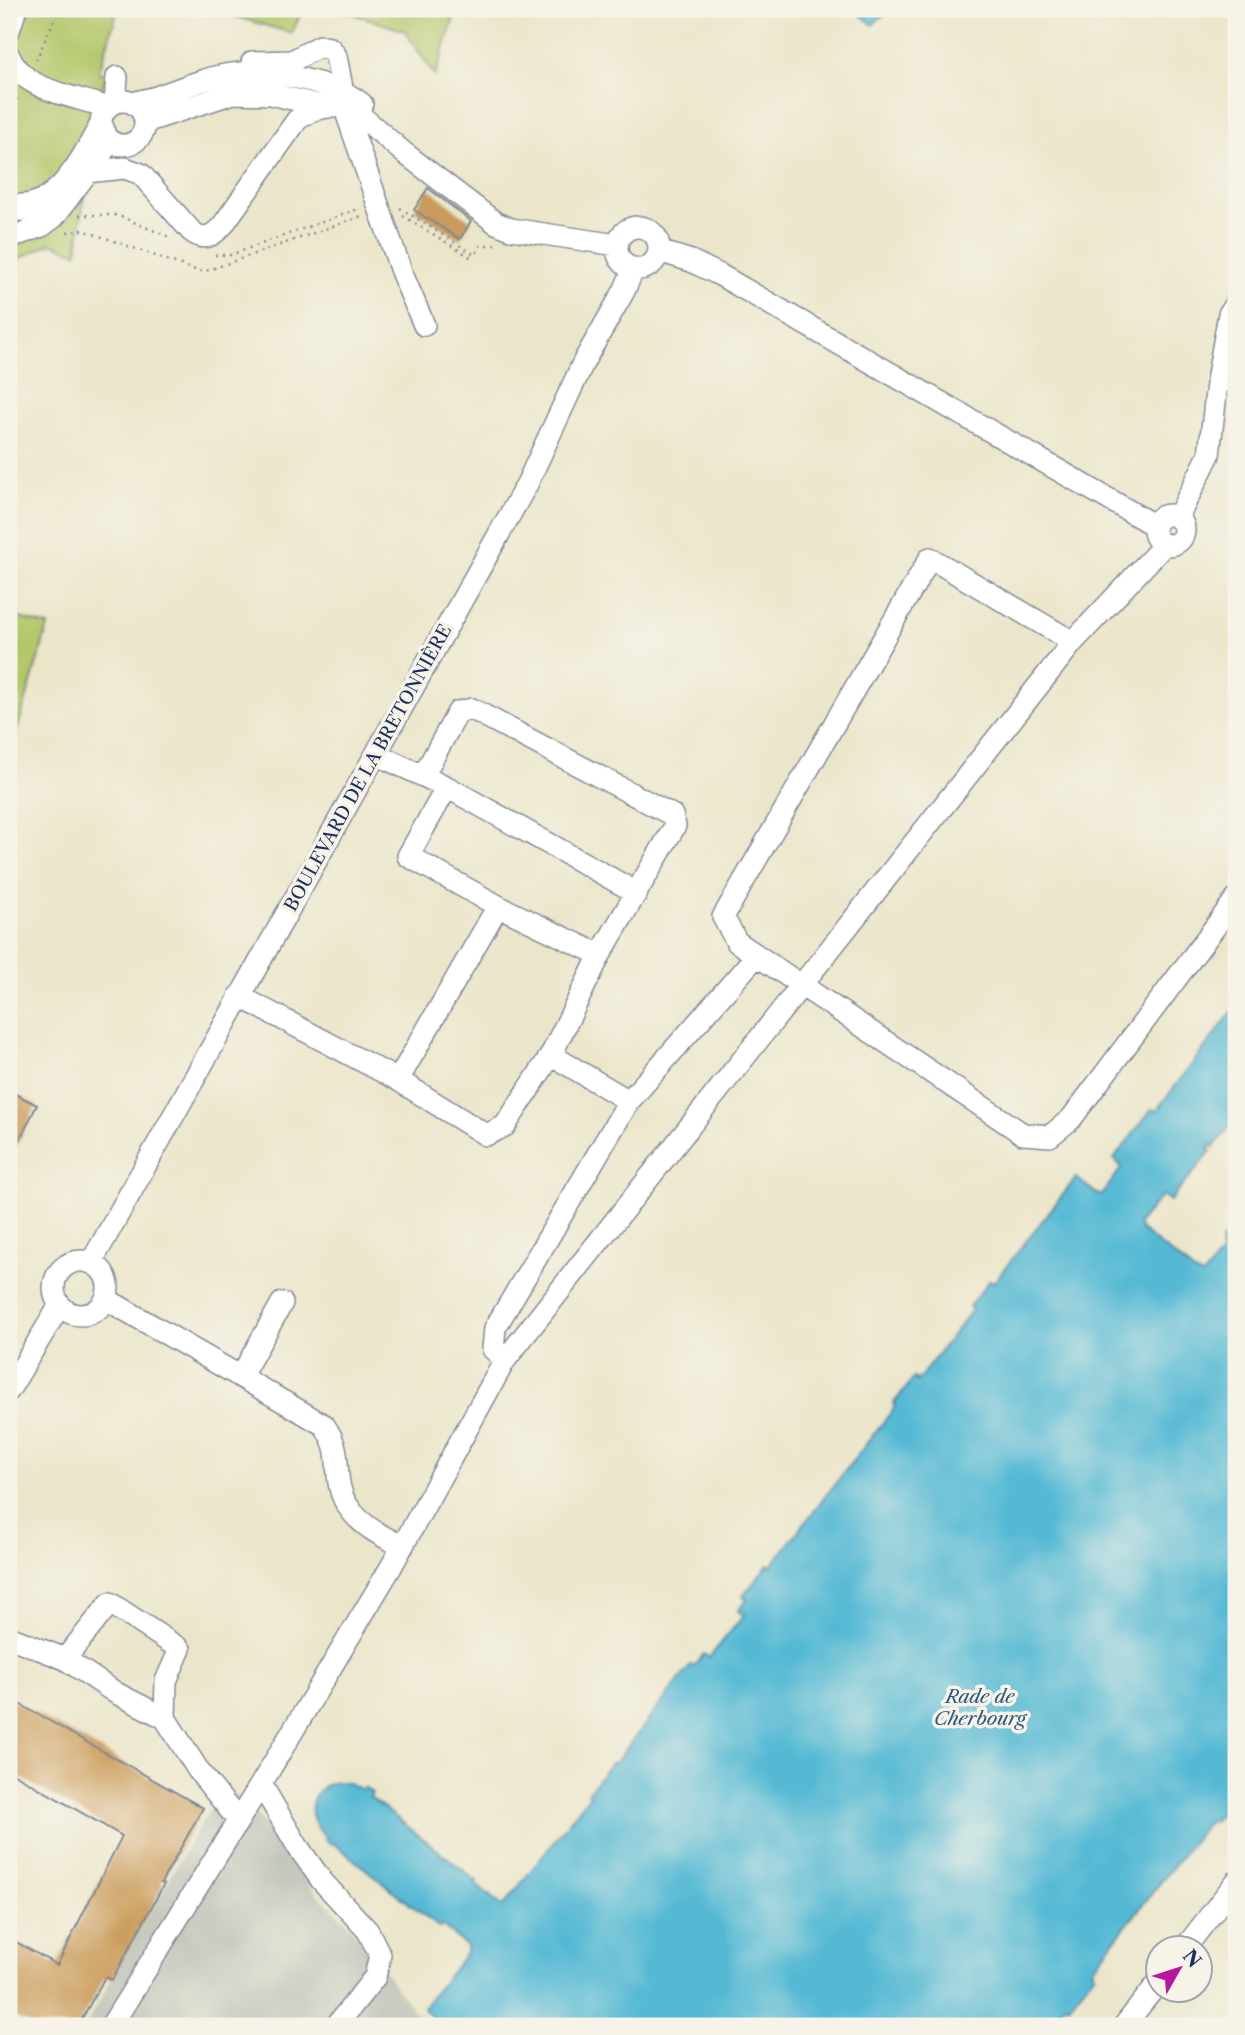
<svg xmlns="http://www.w3.org/2000/svg" width="1245" height="2035" font-family="'Libre Caslon Text',serif">
	<style>
		.industrial { fill: #c1c6ba }
		.green { fill: #b3c76b; stroke: #677b64; stroke-width: 2 }
		.water { fill: #55b9d4; stroke: #387499; stroke-width: 2 }
		.building { fill: #ca9b5a }
		.lines { fill: none; stroke-linecap: round; stroke-linejoin: round }
		.minor-casing { stroke: #838a94; stroke-width: 24 }
		.major-casing { stroke: #838a94; stroke-width: 29 }
		.path { stroke: #838a94; stroke-width: 2.5; stroke-dasharray: 2 5; stroke-linecap: butt }
		.minor { stroke: #fff; stroke-width: 21 }
		.major { stroke: #fff; stroke-width: 26 }
		.labels { text-anchor: middle; stroke-width: 7; stroke-linejoin: round; paint-order: stroke }
		.street-label { font-size: 18px; fill: #1b2f5e; stroke: #f7f3e8 }
		.water-label { font-size: 19px; font-style: italic; fill: #2c5881; stroke: #f7f3e8 }
	</style>
	<rect width="100%" height="100%" fill="#f7f3e8"/>
	<filter id="ink" filterUnits="userSpaceOnUse"><feTurbulence type="fractalNoise" baseFrequency=".0143" numOctaves="2"/><feDisplacementMap in="SourceGraphic" scale="14" xChannelSelector="R" yChannelSelector="G"/><feConvolveMatrix kernelMatrix="1 2 1 2 8 2 1 2 1" color-interpolation-filters="sRGB"/></filter>
	<filter id="wash" filterUnits="userSpaceOnUse"><feTurbulence type="fractalNoise" baseFrequency=".00686" numOctaves="4" result="noise"/><feDisplacementMap in="SourceGraphic" scale="28" xChannelSelector="R" yChannelSelector="G"/><feGaussianBlur stdDeviation="1.57" result="paint"/><feColorMatrix in="noise" values="0 0 0 0 0 0 0 0 0 0 0 0 0 0 0 0 0 1.4 0 .05"/><feComposite in="paint" operator="in"/></filter>
	<g filter="url(#wash)">
		<rect width="100%" height="100%" fill="#ebe6ca"/>
		<path class="industrial" d="M225,1785L258,1816L295,1867L315,1892L352,1928L414,2011L433,2026H85L198,1828Z"/>
		<path class="green" d="M9,9H118L99,72L106,74L94,120L77,253L51,243L9,264Z
			M209,9H303L292,33Z
			M339,9H457L435,76L405,31Z
			M9,615L48,626L9,757Z"/>
		<path class="water" d="M854,9H900L881,17L873,25Z
			M1236,1007V1118L1214,1147L1212,1145L1208,1149L1211,1151L1170,1201L1162,1195L1138,1224L1141,1230L1197,1274L1203,1276L1223,1251L1220,1248L1224,1243L1221,1241L1236,1223V1794L1213,1822L1209,1821L1092,1969L1095,1973L1069,2006L1065,2004L1048,2026H430L434,2019L425,2010L424,2006L466,1953V1946L442,1925L440,1928L333,1843L330,1844L325,1840L326,1837C291,1807 327,1764 361,1790L364,1787L372,1793L370,1797L477,1881L475,1884L501,1905H504L590,1795L588,1792L612,1762L615,1763L691,1665L694,1667L704,1654L709,1658L744,1615L738,1611L747,1599L743,1596L768,1565L771,1566L895,1407L893,1404L914,1378L917,1381L972,1310L969,1306L990,1280L994,1282L1076,1178L1097,1194L1102,1195L1122,1167L1114,1159L1152,1109L1156,1111Z"/>
		<g id="blocks">
			<path class="building" d="M428,188L471,221L460,239L414,210Z
				M9,1091L37,1105L9,1161Z
				M9,1698L203,1808L161,1883L164,1884L112,1980L105,1977L78,2026H33L9,2014V1938L57,1965L122,1836L9,1771Z"/>
		</g>
	</g>
	<g filter="url(#ink)">
		<use href="#blocks" fill-opacity="0" stroke="#838a94" stroke-width="2"/>
		<g class="lines">
			<defs>
				<path id="minor" d="M9,30L16,9
					M9,56C23,90 69,95 100,105L105,109
					M252,62L292,61L320,46L330,48L336,56L343,93
					M101 123a22 22 0 1 1 44 0a22 22 0 1 1-44 0Z
					M115,102L117,77
					M134,103C142,100 151,99 159,96C183,88 206,77 232,74C268,69 334,81 362,104
					M344,106L401,271L424,325
					M145,122L233,93L271,94L326,107
					M86,172L125,168L141,174L191,231C204,242 213,236 223,225L297,120C312,108 334,103 353,109L403,152L496,223L511,229L617,245
					M617 248a21 21 0 1 1 42 0a21 21 0 1 1-42 0Z
					M9,238L42,226L54,217L110,142
					M659,251L691,261L720,275L1155,526
					M1154 530a15 15 0 1 1 30 0a15 15 0 1 1-30 0Z
					M1178,517L1209,455L1218,375L1229,314L1236,302
					M1073,642L930,558L723,917L737,942L1023,1134L1050,1136L1071,1119L1236,899
					M376,754L447,787L637,893
					M447,787L408,856L498,906L600,955
					M239,996L398,1080L486,1135L505,1126L551,1055L600,955L675,826L672,815L472,709L458,712L423,776
					M551,1055L629,1101
					M398,1080L498,906
					M54 1288a27 27 0 1 1 54 0a27 27 0 1 1-54 0Z
					M91,1263L527,484L584,361L624,291L634,268
					M106,1299L324,1425C342,1451 334,1461 340,1488C347,1518 377,1535 403,1546
					M505,1360L493,1349L495,1328L629,1101L756,956
					M241,1376L282,1303
					M9,1390L60,1305
					M9,1637L65,1659
					M165,1718L116,1693L65,1659L110,1603L180,1649L166,1681L165,1718L200,1773L238,1820
					M261,1784L298,1847L322,1881L368,1931L380,1955L375,1977L336,2026
					M1185,1948L1236,1882
					M111,2026L261,1784L391,1567L505,1360L1073,642L1165,544
					M1124,2026L1158,1983"/>
				<path id="major" d="M9,206C55,218 82,163 101,129"/>
			</defs>
			<use href="#minor" class="minor-casing"/>
			<use href="#major" class="major-casing"/>
			<path class="path" d="M36,60L59,9
				M9,112L20,95
				M400,208L475,255L480,246L497,244
				M79,215H117L169,237
				M403,216L472,258L474,256
				M618,227L631,216C648,216 653,222 664,233
				M67,232L83,230L198,271H206L362,216
				M215,255H230L361,208"/>
			<use href="#minor" class="minor"/>
			<use href="#major" class="major"/>
		</g>
	</g>
	<g class="labels">
		<g class="street-label">
			<text transform="translate(368 768) rotate(-61)" y="6">BOULEVARD DE LA BRETONNIÈRE</text>
		</g>
		<g class="water-label">
			<text x="980" y="1703">Rade de<tspan x="980" dy="22">Cherbourg</tspan></text>
		</g>
	</g>
	<rect width="1245" height="2035" fill="none" stroke="#f7f3e8" stroke-width="35"/>
	<g transform="translate(1179 1969) rotate(51)"><circle r="33" fill="#f7f3e8" stroke="#9fa5b1" stroke-width="2"/>
	<path d="M0-5L12 26L0 18L-12 26Z" fill="#b5179e"/>
	<text y="-10" font-size="19" font-weight="bold" text-anchor="middle" fill="#1b2f5e">N</text>
	</g>
</svg>
